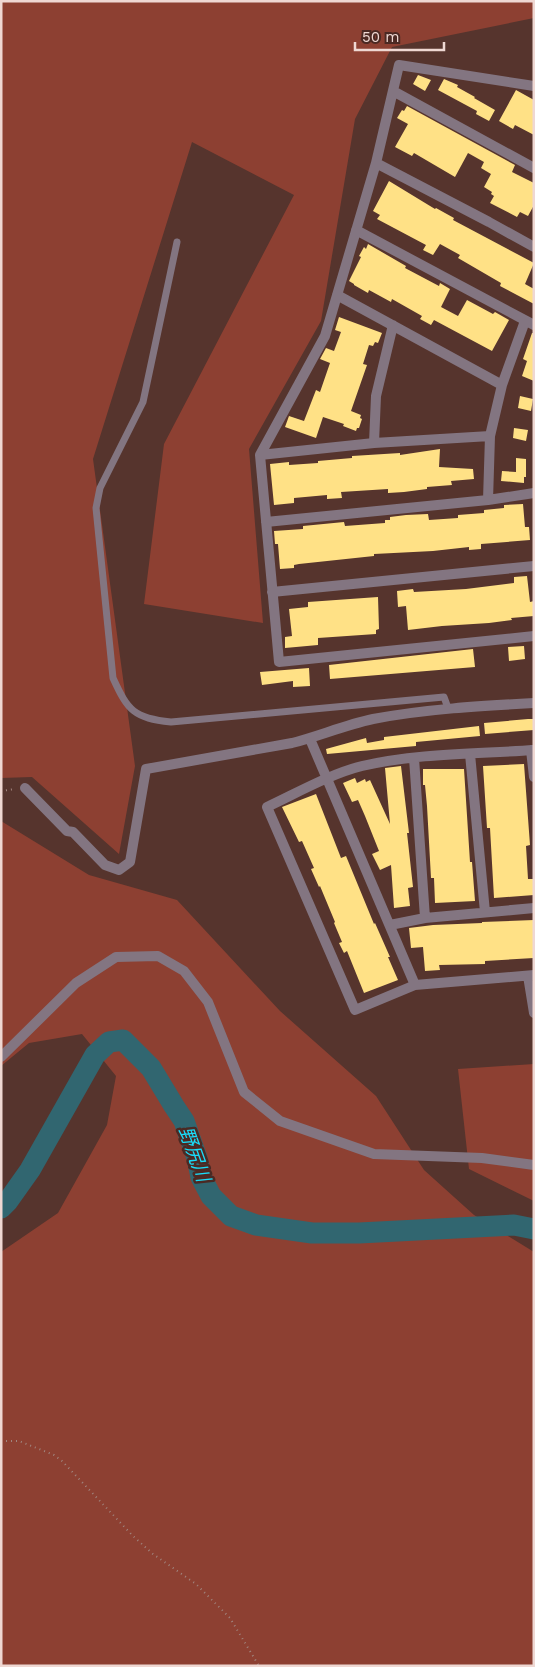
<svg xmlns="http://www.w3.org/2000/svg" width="535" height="1667" font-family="'Work Sans','Noto Sans JP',sans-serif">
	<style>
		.green { fill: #8d4032 }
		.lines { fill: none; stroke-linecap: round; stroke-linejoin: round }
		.river { stroke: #316670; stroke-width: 21 }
		.building { fill: #ffe186 }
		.path { stroke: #a1857f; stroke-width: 2; stroke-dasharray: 1 4; stroke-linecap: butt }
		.service { stroke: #837581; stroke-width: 7 }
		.minor { stroke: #837581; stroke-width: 10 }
		.tertiary { stroke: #837581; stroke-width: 10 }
		.labels { text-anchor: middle; stroke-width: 5; stroke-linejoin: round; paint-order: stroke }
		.water-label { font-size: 19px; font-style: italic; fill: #1adbf8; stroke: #4b2923 }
	</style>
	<rect width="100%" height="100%" fill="#56342d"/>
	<path class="green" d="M1,1H534V18L392,47L355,119L321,321L249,449L263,623L144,604L164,444L294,195L192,142L93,459L135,766L119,854L32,777L1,778Z
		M1,821L89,875L177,900L280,1011L376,1096L424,1170L474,1215L534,1252V1666H1V1252L58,1213L107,1125L116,1076L82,1034L29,1043L1,1066Z
		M534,1064V1201L469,1169L458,1069Z"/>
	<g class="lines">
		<path class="river" d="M1,1208L8,1201L30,1170L95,1055L109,1042L123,1040L151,1068L174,1106L184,1121L197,1158L201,1177L211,1196L231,1216L256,1225L312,1233H359L514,1225L534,1229"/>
	</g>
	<path class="building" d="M418,75L431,80L425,91L413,84Z
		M444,79L458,85L457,87L475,97L474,98L495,110L489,121L476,114L477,111L438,90Z
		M516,90L534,100V135L515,125L513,129L499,121Z
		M407,106L515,165L512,172L534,183V205L528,216L520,212L517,217L490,203L494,196L491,194L492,192L484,187L491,174L481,168L484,162L468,153L455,177L414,153L412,156L395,147L408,124L397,118L402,110L404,111Z
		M389,181L435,209L436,208L454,218L453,220L534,263L525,284L534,289V304L500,286L501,283L458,258L460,255L440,244L433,255L423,250L426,245L377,219L380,215L373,211Z
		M368,244L406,266L405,268L439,286L440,283L450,289L441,307L458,316L467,300L493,314L495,312L509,320L492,351L434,320L431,325L420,319L422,316L392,299L391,302L369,290L368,293L354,285V284L349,281L361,257L359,256L364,247L366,249Z
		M339,317L382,333L378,343L375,342L373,346L369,345L363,364L367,365L351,411L361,415L360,418L362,419L359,428H357L356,431L343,426L344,424L323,417L316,438L285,427L289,416L304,421L316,390L320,392L330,363L320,359L326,348L334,351L341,332L335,330Z
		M532,333H534V381L522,376L527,361L523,359Z
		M520,396L533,399L531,411L518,408Z
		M514,428L528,430L526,441L513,438Z
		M440,449L439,467L473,469L474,479L451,481L452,485L427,487V489L404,492L388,493V489L341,492L342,498L327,499V495L294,498V503L274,505L270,464L289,462V465L318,463V461L352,458V456L400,453V455Z
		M516,458L526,459V477H524V483L501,481L502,471L516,472Z
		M523,504L525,527H529L530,540L481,544V549L469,550V547L433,551L374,554V556L299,564L294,565V568L280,569L278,544H275L274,531L303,529V526L344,522L345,526L385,523V520H390V517L406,515L428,514L429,520L458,518V515L484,513V510L504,508V505Z
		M527,576L530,602L534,601V616L511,618L512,620L489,623L442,626L408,630L406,606L398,607L397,591L413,589L414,592L466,589L514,583V577Z
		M378,597L379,629L376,630V634L318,638V645L285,648V637L292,636L289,609L308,607V602Z
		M524,646L525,659L509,661L508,647Z
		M473,649L475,667L330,679L329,665Z
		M309,668L310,686L293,687V681L262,685L260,672Z
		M528,719H534V730L485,734L484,723Z
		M479,726L480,736L416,742V746L327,754L326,749L366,738L367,743L384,740V737Z
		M524,764L530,845L526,846L528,879H533L534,895L494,898L490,828H487L483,766Z
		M401,766L409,833H407L413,887L408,888L410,906L394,908L391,865L380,870L372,854L379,851L365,816L358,800L352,802L343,783L355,778L357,783L365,779L366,782L370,780L390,824L385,768Z
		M423,769H464L470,862H472L475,901L435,903L434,878H431L427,806L425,785H423Z
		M316,794L341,858L346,856L374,924L375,923L390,957H388L398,980L364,993L347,951L344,953L339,943L342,942L334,923L335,922L320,886L319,887L311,869L314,868L302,841L299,842L282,807Z
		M534,920V958L485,961V964L439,965L440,970L425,971L423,947L411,948L409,928L433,925L482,923V922Z"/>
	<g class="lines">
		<path class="path" d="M1,791L15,789
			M1,1441H19L54,1455L62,1461L133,1536L153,1554L196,1584L230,1618L259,1666"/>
		<path class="service" d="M177,242L143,402L100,488L96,508L113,678C128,711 134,718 171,722L444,697L448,708"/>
		<path class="minor" d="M534,86L399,65L376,163L489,222L534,247
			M393,91L534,168
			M376,163L325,336L260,455L279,662L534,636
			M356,230L534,325
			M337,295L502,385
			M525,321L502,385L490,436L488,500L534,493
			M374,443L376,396L393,325
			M260,455L374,443L490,436
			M266,522L488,500
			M272,592L534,566
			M310,739L415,985L534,975
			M531,750L534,777
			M470,754L485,912
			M414,758L425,918
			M25,788L67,831L73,832L105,865L119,870L130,862L146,769L292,743C319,736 345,725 373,719C426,709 480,706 534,703
			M390,925L425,918L534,908
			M528,976L534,1013
			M415,985L355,1010L267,807C297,793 330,774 362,766C418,753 477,754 534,750"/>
		<path class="tertiary" d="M1,1057L76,983L116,957L158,956L184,971L208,1002L244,1092L280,1121L374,1154L482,1158L534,1165"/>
	</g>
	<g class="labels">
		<g class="water-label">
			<text transform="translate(195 1154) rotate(70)" y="7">野尻川</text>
		</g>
	</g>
	<rect width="535" height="1667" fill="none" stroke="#efd8d3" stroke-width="5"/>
	<path d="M355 42v8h89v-8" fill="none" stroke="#efd8d3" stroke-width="2.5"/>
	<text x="362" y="42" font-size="15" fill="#efd8d3" stroke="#4b2923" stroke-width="4" paint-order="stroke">50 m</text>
</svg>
